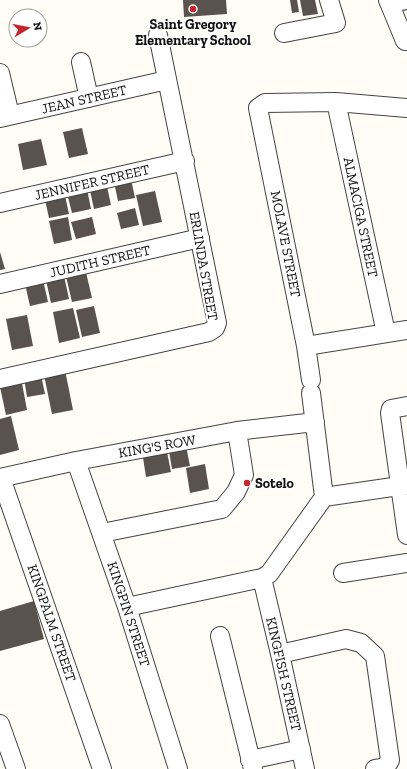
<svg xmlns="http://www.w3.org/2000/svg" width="407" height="769" font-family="'Zilla Slab',serif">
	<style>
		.building { fill: #5a524d }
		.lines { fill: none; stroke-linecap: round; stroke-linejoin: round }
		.minor-casing { stroke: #444; stroke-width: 20 }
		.minor { stroke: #fff; stroke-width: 18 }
		.poi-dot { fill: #c4262e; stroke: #fff; stroke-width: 1.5 }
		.labels { text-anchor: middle; stroke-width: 4; stroke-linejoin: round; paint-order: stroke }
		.poi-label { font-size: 14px; font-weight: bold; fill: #111; stroke: #fff }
		.street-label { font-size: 14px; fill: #111; stroke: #fff }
	</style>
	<rect width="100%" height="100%" fill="#fffdf5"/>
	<path class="building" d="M183,0H226L227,14L184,17Z
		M290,0H297L299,12L292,13Z
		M300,0H315L318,14L303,16Z
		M82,128L88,154L69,158L63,132Z
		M41,139L47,165L23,170L18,144Z
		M131,179L135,198L118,201L114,182Z
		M106,182L111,205L94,209L89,186Z
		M87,189L91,209L72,213L67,193Z
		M64,191L69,214L49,218L44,195Z
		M155,191L162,222L143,226L136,195Z
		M135,208L139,225L121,229L117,213Z
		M68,217L72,240L54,244L49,221Z
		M92,217L96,234L76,239L71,222Z
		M0,252L5,269L0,270Z
		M85,268L92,298L72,302L65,272Z
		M64,276L69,299L51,303L46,280Z
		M43,280L48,302L30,306L25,284Z
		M94,306L100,333L82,337L76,310Z
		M73,308L80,338L59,343L53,312Z
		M27,315L33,346L12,350L6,319Z
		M65,370L73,410L52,414L44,375Z
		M41,375L45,394L27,397L24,378Z
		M21,378L27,410L6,415L0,387Z
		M11,416L19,450L0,455V419Z
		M185,441L190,466L172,469L168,445Z
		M166,447L171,472L146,477L142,451Z
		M205,464L209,489L190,493L186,468Z
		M34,601L44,639L0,651V611Z"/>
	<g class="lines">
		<defs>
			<path id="minor" d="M388,0L405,41
				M389,3L407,0
				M284,33L336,23L329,0
				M81,62L89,98
				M0,73L10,115
				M336,102L386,333
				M0,118L167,80
				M0,203L185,161
				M0,284L200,238
				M306,346L407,330
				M0,379L209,332L215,328L217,323L158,35
				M311,380L306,346L258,108L265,103L336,102L407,108
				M311,393L324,497
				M407,406L391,409L390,413L407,535
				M76,461L127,607L178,769
				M0,478L76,461L237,431L315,422
				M1,478L102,769
				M102,533L222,509L236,492L244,475L237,431
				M343,573L407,563
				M262,578L280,654L305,769
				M127,607L262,578L269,574L324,497L407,485
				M220,636L253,769
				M280,654L346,639L361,643L375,656L390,760C387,767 382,768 375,769
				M0,724L16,769
				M250,760L301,749"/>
		</defs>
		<use href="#minor" class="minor-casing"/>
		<use href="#minor" class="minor"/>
	</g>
	<g class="poi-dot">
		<circle cx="193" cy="9" r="4"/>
		<circle cx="247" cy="483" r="4"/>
	</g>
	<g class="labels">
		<g class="poi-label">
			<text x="193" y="29">Saint Gregory<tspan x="193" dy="16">Elementary School</tspan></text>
			<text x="255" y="488" text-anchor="start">Sotelo</text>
		</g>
		<g class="street-label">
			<text transform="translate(84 99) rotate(-13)" y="5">JEAN STREET</text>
			<text transform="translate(92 182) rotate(-13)" y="5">JENNIFER STREET</text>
			<text transform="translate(361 217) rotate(78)" y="5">ALMACIGA STREET</text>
			<text transform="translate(286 244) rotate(79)" y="5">MOLAVE STREET</text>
			<text transform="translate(100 261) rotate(-13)" y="5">JUDITH STREET</text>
			<text transform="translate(204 266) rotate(80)" y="5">ERLINDA STREET</text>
			<text transform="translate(157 446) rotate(-10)" y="5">KING'S ROW</text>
			<text transform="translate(129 614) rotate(72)" y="5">KINGPIN STREET</text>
			<text transform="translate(52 623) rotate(71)" y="5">KINGPALM STREET</text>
			<text transform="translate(284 674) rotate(77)" y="5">KINGFISH STREET</text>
		</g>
	</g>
	<g transform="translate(28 28) rotate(80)"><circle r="19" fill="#ffffff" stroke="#a0a0a0"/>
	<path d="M0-3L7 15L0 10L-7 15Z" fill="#c4262e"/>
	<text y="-6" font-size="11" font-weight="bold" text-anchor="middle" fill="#111111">N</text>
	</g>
</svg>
